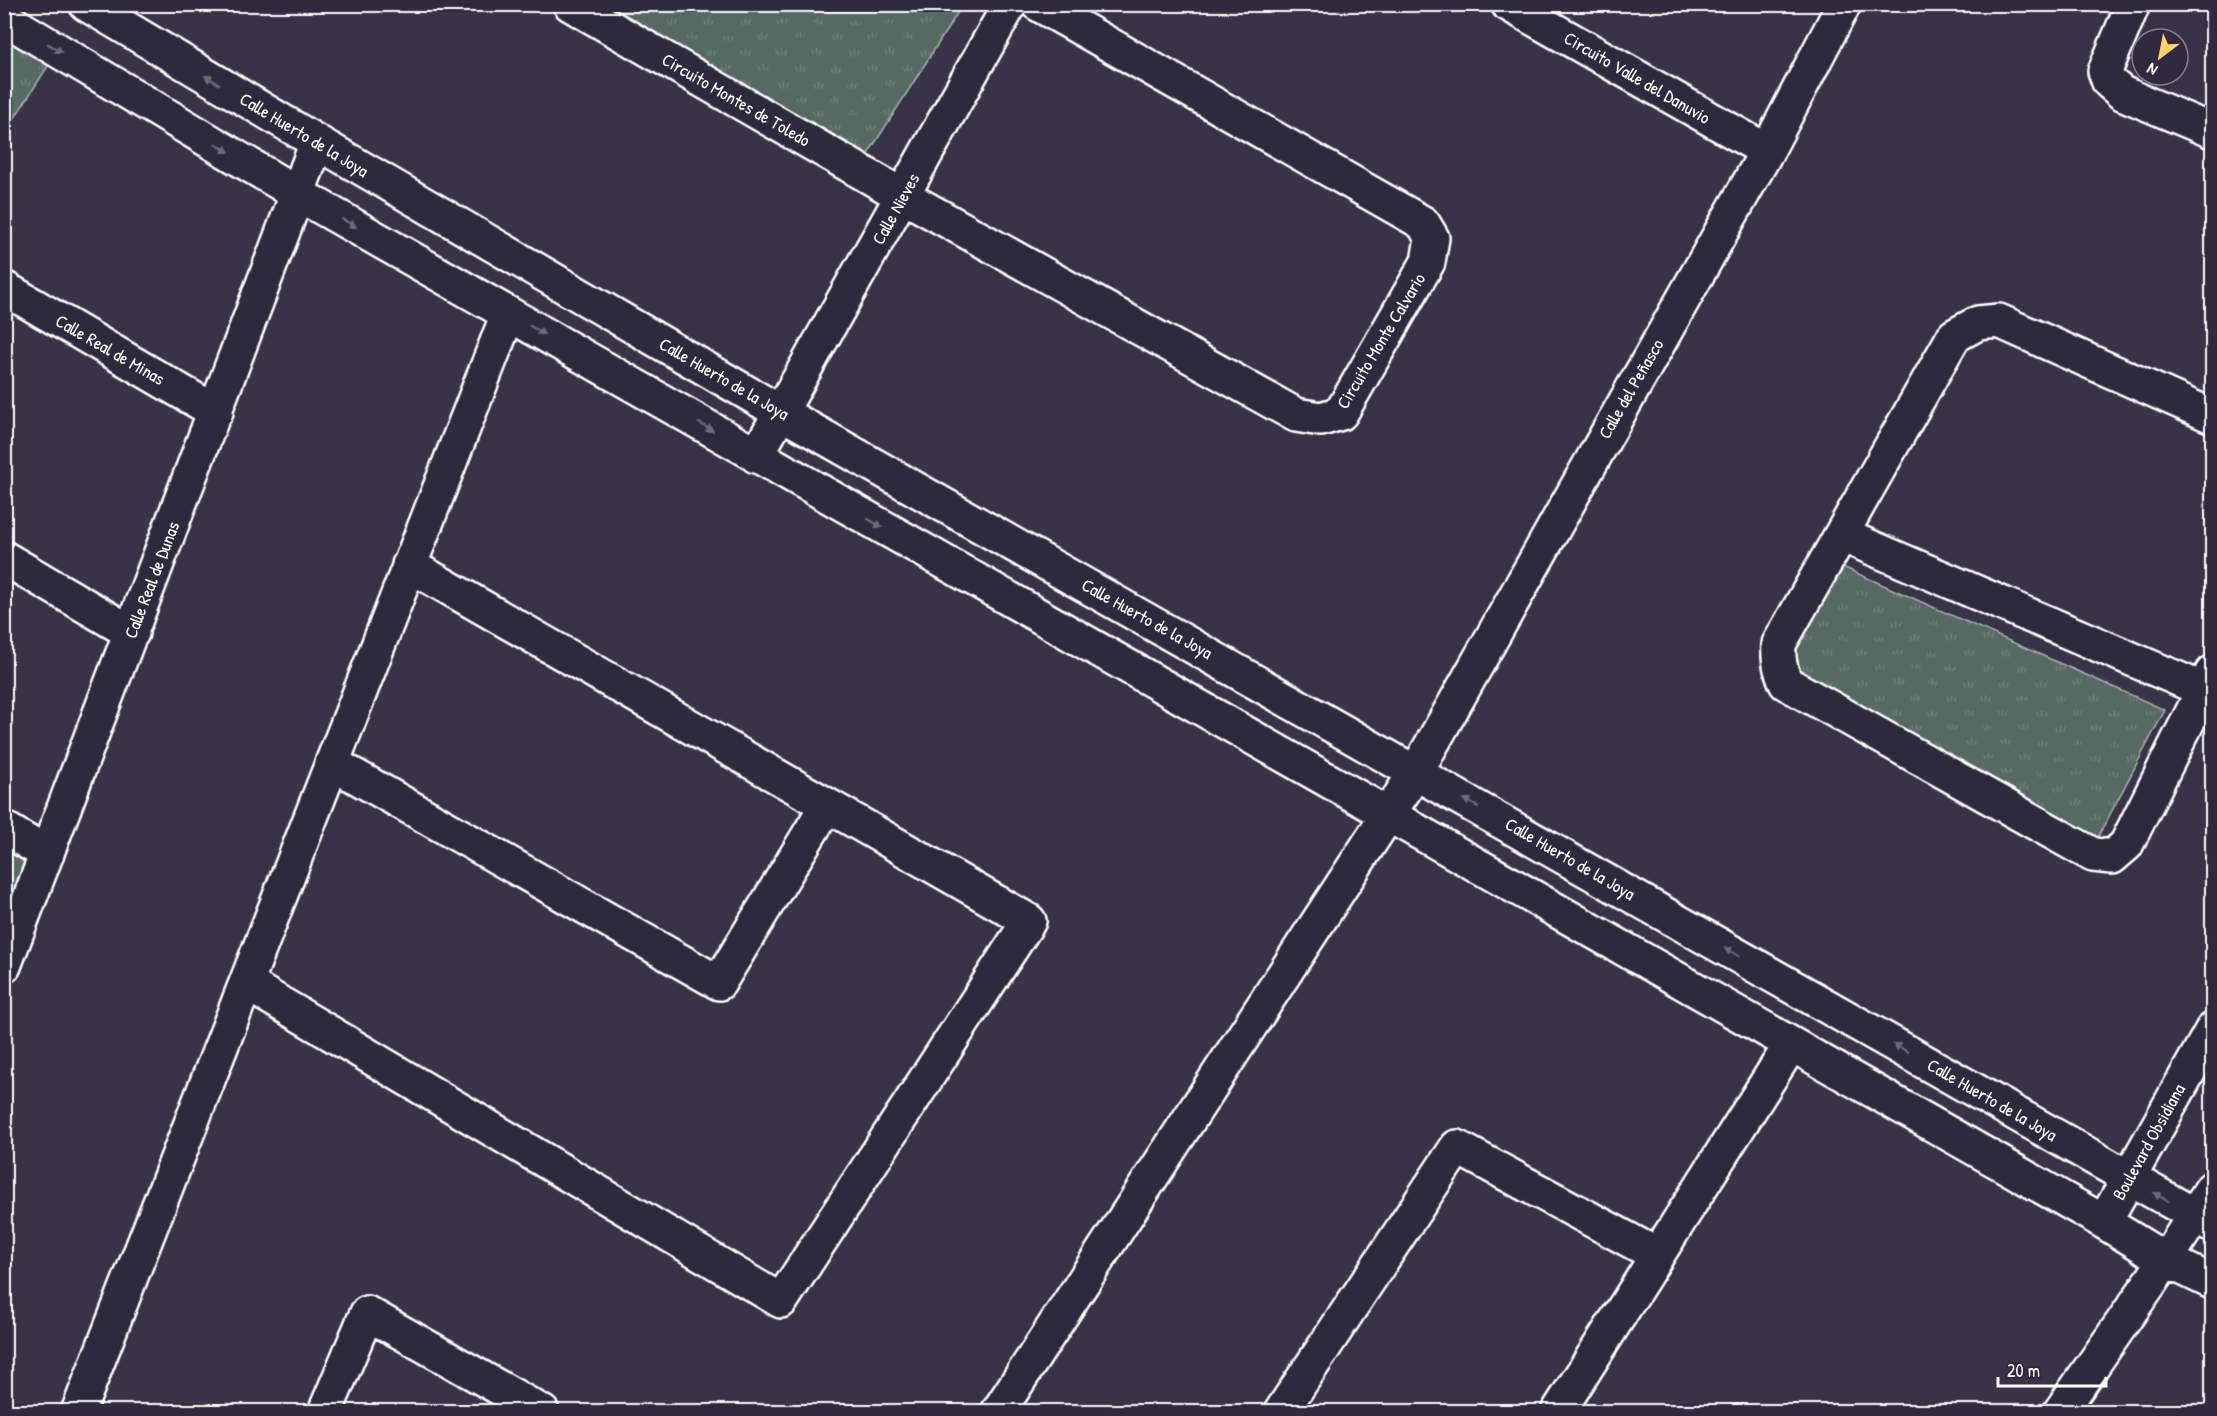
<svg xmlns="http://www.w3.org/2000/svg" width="2217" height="1416" font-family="'Patrick Hand',sans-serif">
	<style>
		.grass { fill: url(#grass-tufts); stroke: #aab4b1; stroke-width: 1.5 }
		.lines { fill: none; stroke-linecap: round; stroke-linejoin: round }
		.minor-casing { stroke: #fff; stroke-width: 38 }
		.minor { stroke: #2f2a3d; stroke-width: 33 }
		.oneway { fill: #6d6a77 }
		.labels { text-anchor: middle; stroke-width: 5; stroke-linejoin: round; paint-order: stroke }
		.street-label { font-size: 18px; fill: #fff; stroke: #2f2a3d }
	</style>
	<defs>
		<pattern id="grass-tufts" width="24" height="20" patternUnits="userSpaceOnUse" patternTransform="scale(1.5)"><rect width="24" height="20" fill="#566a63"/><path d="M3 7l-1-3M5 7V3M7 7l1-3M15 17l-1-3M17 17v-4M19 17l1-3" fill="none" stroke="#6f807a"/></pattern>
	</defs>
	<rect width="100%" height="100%" fill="#393348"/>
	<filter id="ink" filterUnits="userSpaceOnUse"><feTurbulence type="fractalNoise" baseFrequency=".0167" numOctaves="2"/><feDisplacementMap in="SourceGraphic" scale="12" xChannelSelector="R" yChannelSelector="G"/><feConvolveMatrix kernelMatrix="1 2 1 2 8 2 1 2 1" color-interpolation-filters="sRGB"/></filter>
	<g filter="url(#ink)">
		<path class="grass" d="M959,4L962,6L868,154L604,5Z
			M5,35L50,63L5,133Z
			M1836,564L2165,710L2096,841L1785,661Z
			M5,831L43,855L5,957Z"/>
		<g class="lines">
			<defs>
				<path id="minor" d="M86,4L317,142L780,412L2212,1225
					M570,4L903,196L1296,415L1321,419L1341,413L1428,262L1432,238L1423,223L1038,4
					M1508,4L1767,151
					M2133,4L2105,71L2109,82L2122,93L2212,131
					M4,18L298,194L2104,1222L2166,1260L2212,1282
					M4,288L216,412
					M2212,416L1999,321L1978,323L1954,336L1779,644C1778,659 1780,669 1786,683L2093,855L2112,857L2126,845L2212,673
					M756,456L1010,4
					M1842,535L2204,690L2212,689
					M4,558L132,633
					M332,763L719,983L827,805
					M4,828L47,854
					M4,966L317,142
					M246,983L781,1301L1029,921L409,565
					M2104,1222L2212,1030
					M78,1412L508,314
					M325,1412L367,1313L542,1412
					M998,1412L1416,772L1767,151L1844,4
					M1281,1412L1457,1147L1657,1255
					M1558,1412L1790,1046
					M2060,1412L2166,1260L2212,1188"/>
			</defs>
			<use href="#minor" class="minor-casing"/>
			<use href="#minor" class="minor"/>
		</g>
		<defs><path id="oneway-solid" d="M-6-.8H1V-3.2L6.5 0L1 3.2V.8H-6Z" transform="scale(1.5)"/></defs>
		<g class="oneway">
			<use href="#oneway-solid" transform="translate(55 48) rotate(31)"/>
			<use href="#oneway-solid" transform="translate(212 80) rotate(-149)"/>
			<use href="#oneway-solid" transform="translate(222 148) rotate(31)"/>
			<use href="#oneway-solid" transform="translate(349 223) rotate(30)"/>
			<use href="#oneway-solid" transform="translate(537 330) rotate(30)"/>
			<use href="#oneway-solid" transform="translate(706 427) rotate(30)"/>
			<use href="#oneway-solid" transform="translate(875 523) rotate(30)"/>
			<use href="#oneway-solid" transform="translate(1471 803) rotate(-150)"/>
			<use href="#oneway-solid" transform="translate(1732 952) rotate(-150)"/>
			<use href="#oneway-solid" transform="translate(1901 1048) rotate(-150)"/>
			<use href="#oneway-solid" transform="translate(2161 1197) rotate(-149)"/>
		</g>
	</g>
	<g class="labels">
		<g class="street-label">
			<text transform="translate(1637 78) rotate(30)" y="6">Circuito Valle del Danuvio</text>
			<text transform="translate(736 100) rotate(30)" y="6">Circuito Montes de Toledo</text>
			<text transform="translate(304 135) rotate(31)" y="6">Calle Huerto de la Joya</text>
			<text transform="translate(896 209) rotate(-61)" y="6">Calle Nieves</text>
			<text transform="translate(1381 341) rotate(-59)" y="6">Circuito Monte Calvario</text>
			<text transform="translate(110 350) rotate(30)" y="6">Calle Real de Minas</text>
			<text transform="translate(724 379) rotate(30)" y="6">Calle Huerto de la Joya</text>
			<text transform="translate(1631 389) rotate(-60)" y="6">Calle del Peñasco</text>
			<text transform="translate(152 580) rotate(-69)" y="6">Calle Real de Dunas</text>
			<text transform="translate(1147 619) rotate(29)" y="6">Calle Huerto de la Joya</text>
			<text transform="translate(1570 859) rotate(30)" y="6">Calle Huerto de la Joya</text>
			<text transform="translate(1992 1100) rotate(30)" y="6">Calle Huerto de la Joya</text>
			<text transform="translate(2149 1142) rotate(-61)" y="6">Boulevard Obsidiana</text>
		</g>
	</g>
	<rect width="2217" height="1416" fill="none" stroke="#2f2a3d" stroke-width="24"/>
	<rect x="12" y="12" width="2193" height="1392" fill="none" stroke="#fff" stroke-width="2" filter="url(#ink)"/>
	<g transform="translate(2160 57) rotate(212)"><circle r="28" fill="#2f2a3d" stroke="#827f8b" stroke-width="1.5"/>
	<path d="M0-4.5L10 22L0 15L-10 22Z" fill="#ffd166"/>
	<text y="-9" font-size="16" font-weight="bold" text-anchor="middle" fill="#ffffff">N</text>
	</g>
	<path d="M1998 1377v9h108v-9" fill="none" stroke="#ffffff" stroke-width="3"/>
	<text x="2007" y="1377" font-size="18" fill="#ffffff" stroke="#2f2a3d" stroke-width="4.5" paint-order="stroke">20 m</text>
</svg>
